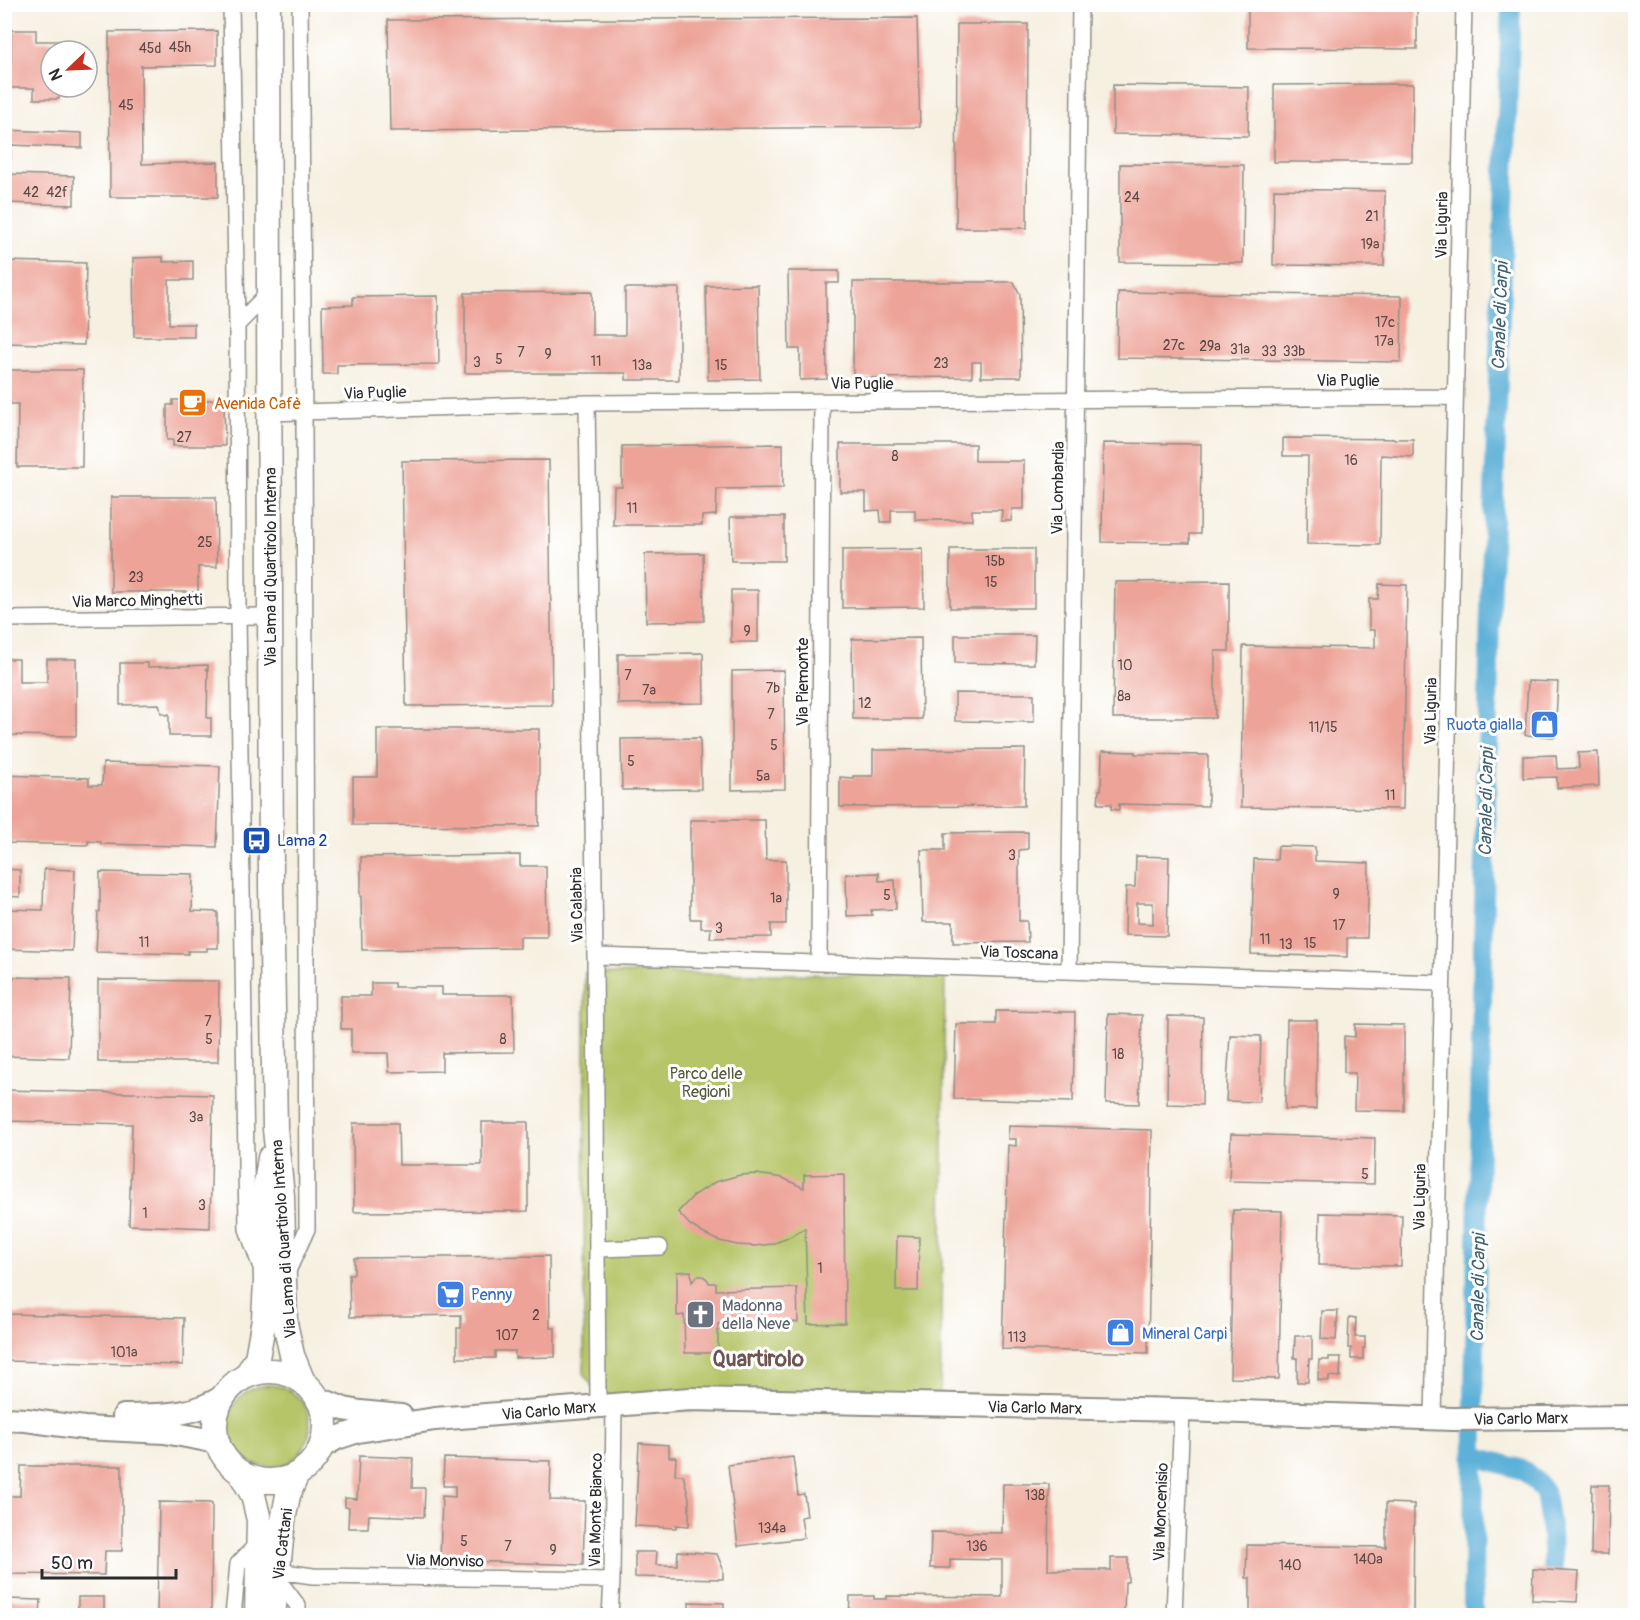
<svg xmlns="http://www.w3.org/2000/svg" width="1640" height="1620" font-family="Pangolin,sans-serif">
	<style>
		.green { fill: #b6c568; stroke: #70784a; stroke-width: 1.5 }
		.lines { fill: none; stroke-linecap: round; stroke-linejoin: round }
		.canal { stroke: #5db0d8; stroke-width: 20 }
		.building { fill: #eda397; fill-rule: evenodd }
		.street-casing { stroke: #908e86; stroke-width: 18 }
		.secondary-casing { stroke: #908e86; stroke-width: 26 }
		.primary-casing { stroke: #908e86; stroke-width: 27 }
		.street { stroke: #fff; stroke-width: 15 }
		.secondary { stroke: #fff; stroke-width: 22 }
		.primary { stroke: #fff; stroke-width: 24 }
		.labels { text-anchor: middle; stroke-width: 6; stroke-linejoin: round; paint-order: stroke }
		.number-label { font-size: 14px; fill: #5c4946 }
		.street-label { font-size: 16px; fill: #2b2b2b; stroke: #fff }
		.food-label { font-size: 16px; fill: #c56008; stroke: #fff; text-anchor: start }
		.shop-label { font-size: 16px; fill: #366cbe; stroke: #fff; text-anchor: start }
		.transit-label { font-size: 16px; fill: #164399; stroke: #fff; text-anchor: start }
		.park-label { font-size: 16px; fill: #55593d; stroke: #fff }
		.worship-label { font-size: 16px; fill: #5b616d; stroke: #fff; text-anchor: start }
		.water-label { font-size: 18px; font-style: italic; fill: #3f6070; stroke: #fff }
		.district-label { font-size: 22px; font-weight: bold; fill: #6f5551; stroke: #fff }
	</style>
	<rect width="100%" height="100%" fill="#fff"/>
	<filter id="ink" filterUnits="userSpaceOnUse"><feTurbulence type="fractalNoise" baseFrequency=".0167" numOctaves="2"/><feDisplacementMap in="SourceGraphic" scale="12" xChannelSelector="R" yChannelSelector="G"/><feConvolveMatrix kernelMatrix="1 2 1 2 8 2 1 2 1" color-interpolation-filters="sRGB"/></filter>
	<filter id="wash" filterUnits="userSpaceOnUse"><feTurbulence type="fractalNoise" baseFrequency=".008" numOctaves="4" result="noise"/><feDisplacementMap in="SourceGraphic" scale="24" xChannelSelector="R" yChannelSelector="G"/><feGaussianBlur stdDeviation="1.35" result="paint"/><feColorMatrix in="noise" values="0 0 0 0 0 0 0 0 0 0 0 0 0 0 0 0 0 1.4 0 .05"/><feComposite in="paint" operator="in"/></filter>
	<g filter="url(#wash)">
		<rect width="100%" height="100%" fill="#f6f0e1"/>
		<path class="green" d="M585,973L945,975L940,1413L812,1410H610L584,1375Z
			M228 1426a41 41 0 1 1 82 0a41 41 0 1 1-82 0Z"/>
		<g class="lines">
			<path class="canal" d="M1475,1456L1523,1470L1535,1480L1545,1493L1551,1531L1553,1567
				M1473,1616L1474,1394L1490,609L1511,4"/>
		</g>
		<g id="blocks">
			<path class="building" d="M1248,4H1417V49L1248,48Z
				M917,18L920,127L390,131L388,20Z
				M957,24H1028L1027,228H956Z
				M11,30H36V41H70V51H51V87H59V99H34V88H4V64H11Z
				M217,31V65L141,66L142,164L218,162V197H110L109,32Z
				M1389,84H1413L1412,162H1274V85Z
				M1113,85L1249,87L1248,136L1113,134Z
				M4,130L82,133V148L11,145L10,174L74,176V205L4,203Z
				M1120,164L1244,165L1243,263L1120,262Z
				M1274,189L1385,191L1384,266L1273,265Z
				M163,257V262L193,261V280H169V324H194V337H134L133,258Z
				M4,261L86,263L84,345L4,343Z
				M788,271H839V283H826L827,379L800,380V349H789Z
				M853,282H1014L1020,295L1021,377H981V362H972V377L853,378Z
				M758,285L760,379L708,380L706,286Z
				M625,288H679V380H626V373H465V293L592,292V335H625Z
				M1118,292L1402,296L1401,362L1117,358Z
				M438,296L439,364L337,365V374H323L322,306L353,305V297Z
				M4,370H83L82,467H17L18,404H4Z
				M173,400H224L225,446H173V440H167V405H173Z
				M1283,438L1413,439V457L1381,455L1380,545L1307,544L1308,456H1283Z
				M1103,443L1201,444L1200,534H1190V543L1102,542Z
				M783,444V488L717,489L716,515L702,516V525H613L614,487H622V446Z
				M840,444H975V461H1024V509H1012L1011,521H1001L1002,510H972V520H915V510H891V522H881L880,510L866,511V492H840Z
				M549,460L552,705L406,706L402,461Z
				M111,497H216L217,567H198V592H111Z
				M730,517H784V561H731Z
				M923,549L924,607L842,608V550Z
				M950,549H1034V608H950Z
				M703,553L704,621L646,622L645,554Z
				M1229,581V651H1215V718H1113L1115,582Z
				M1379,584L1407,585L1403,809L1241,807L1243,646L1375,648V630H1369V599H1378Z
				M731,590H758V642H731Z
				M955,635H1035L1034,664L955,663Z
				M921,638L922,719H853L852,639Z
				M703,653L704,703L618,704V654Z
				M4,659H19V682H47V659H76V736L4,735Z
				M120,663H148V667L208,665V669H206L208,671L207,718H211V736H169V714L166,715L161,713L159,704L120,705Z
				M784,670L785,789L732,790V671Z
				M1528,681L1558,682L1555,737L1525,735Z
				M955,693L1034,694V722L955,721Z
				M377,729H539V826L353,825V777H377Z
				M700,738L701,789L622,790L621,739Z
				M1025,749L1024,806L840,807V777L853,778V776H873V750Z
				M1102,751L1135,752V754L1208,755V806L1119,804V810L1111,809L1112,804H1098L1099,790H1101Z
				M1598,752L1599,786L1557,788V777L1523,778V756L1556,755L1557,769L1579,768L1578,753Z
				M103,763L220,766L217,847L101,844V842L88,841V845L4,843V775L89,778V785H102Z
				M690,820H765L766,860H786V924H771V937L710,938L711,928H701V919H690Z
				M1028,832V849L1019,850V921H1027L1028,942L953,943V922H923L921,850H945V833Z
				M1278,846L1315,847V861L1369,863L1367,938H1347V957L1251,954L1254,859L1277,860Z
				M520,855V866H546L547,937H520V948L362,950L361,896H360V888H361V857Z
				M1136,856L1169,857L1167,936L1125,935L1126,887H1135ZM1137,903H1153V924L1137,923Z
				M4,869L20,870V897L4,896Z
				M44,869L75,870L72,951L4,949V909L43,910Z
				M100,872L193,874L192,911L218,912V948H207V951H188V954L96,952L98,912H100Z
				M879,873V881L895,880L896,909L871,910L872,915L847,916L846,874Z
				M4,977L71,978L69,1058L4,1056Z
				M98,980L219,981L218,1062H98Z
				M371,983H394V987H442V995H513L514,1052L442,1053V1071L389,1072L388,1053H351V1029H341V996H371Z
				M996,1011L1075,1012L1073,1102L954,1099L956,1024H996Z
				M1108,1014L1142,1015L1139,1104L1106,1103Z
				M1168,1016L1203,1017L1202,1105L1167,1104Z
				M1287,1020H1317L1316,1109H1285Z
				M1355,1024L1404,1025V1111L1354,1110L1355,1073H1344V1036L1355,1037Z
				M1230,1035L1261,1036L1259,1102L1226,1101Z
				M4,1090L213,1095L210,1228L129,1225L132,1124L7,1121L6,1129H4Z
				M482,1122H528V1211L354,1212L353,1123H398L399,1165H482Z
				M1009,1126L1152,1130L1148,1353L1002,1349L1008,1145L1016,1146V1139H1008Z
				M1231,1134L1375,1138L1374,1184L1229,1181Z
				M757,1174L783,1178L804,1188V1175L844,1174L845,1323L808,1324L805,1228L788,1238L772,1244L755,1246L737,1245L720,1241L704,1234L690,1225L678,1212L693,1196L715,1182L740,1175Z
				M1233,1210L1282,1211L1279,1379L1230,1378Z
				M1320,1213L1402,1215L1401,1266L1319,1265Z
				M897,1236L919,1237L918,1291H896Z
				M549,1256L550,1328H555V1357L515,1358V1351H495V1358H457V1328H461V1315L350,1317L349,1274H354V1258Z
				M4,1269H9L8,1314L184,1318L183,1365L4,1361Z
				M691,1271L692,1282L697,1276H703L708,1280L709,1283H716V1290L797,1288L798,1322L718,1324V1353H685L684,1315L677,1316V1272Z
				M1322,1311H1338L1336,1340L1321,1339Z
				M1349,1317L1356,1318L1355,1337H1365V1348H1363V1359H1351V1348H1348Z
				M1295,1336H1312V1359H1309L1308,1382H1297V1358H1294Z
				M1329,1357H1341L1340,1377L1329,1376V1381L1318,1380L1319,1360H1329Z
				M639,1443L669,1445V1457H676L675,1475H683L689,1498V1526L676,1525V1528L635,1526Z
				M359,1456L413,1458L412,1488H425L424,1517L369,1515L368,1528H348L349,1507H345V1498L357,1499Z
				M793,1457L798,1495L804,1494L807,1516L801,1517L804,1538L738,1546L728,1465Z
				M444,1458L551,1461L550,1500L585,1501L583,1565L440,1560L442,1496L455,1497V1486H443Z
				M21,1466H122V1551H105L104,1575L5,1574V1496H20Z
				M1003,1484H1049L1048,1570H1111V1558H1128V1582H1125L1124,1616H849L850,1596H874V1599H887V1596L1002,1597V1560L950,1559V1568H930L931,1532L1002,1533Z
				M1592,1485H1609L1608,1554H1591Z
				M159,1502L212,1503L211,1616H157Z
				M1386,1503L1414,1504L1413,1616H1250V1578H1246L1247,1545L1386,1547Z
				M678,1551L717,1554L723,1569V1579L635,1577V1552H657L656,1565H677Z
				M1533,1569L1579,1572L1577,1602L1532,1600Z
				M78,1597H104V1616H78Z
				M5,1599L41,1600L40,1616L5,1615Z
				M689,1602L724,1603V1616H689Z
				M399,1611L433,1612V1616H399Z
				M323,1612L377,1613V1616H323Z
				M453,1613L485,1614V1616H453Z"/>
		</g>
	</g>
	<g filter="url(#ink)">
		<use href="#blocks" fill-opacity="0" stroke="#908e86" stroke-width="1.5"/>
		<g class="lines">
			<defs>
				<path id="street" d="M231,4L237,325L238,616L247,1229L260,1265
					M237,325L269,292
					M587,403L595,956L598,1405
					M269,413L587,403L1455,397
					M4,619L271,616
					M595,956L1441,983
					M819,963L822,402
					M1069,971L1080,4
					M597,1249L660,1247
					M288,1271L307,1229L304,413L300,4
					M1433,1419L1464,4
					M277,1571L313,1576L612,1580
					M277,1578L298,1606V1616
					M233,1616L238,1564L258,1543
					M610,1616L612,1580L614,1405
					M1174,1616L1182,1410"/>
				<path id="secondary" d="M317,1398L344,1409L360,1412L401,1416
					M124,1416C161,1415 192,1417 224,1396
					M4,1419L26,1420L84,1428L165,1432L202,1439L218,1443
					M321,1447L337,1438L358,1431L435,1419L690,1399L1182,1410L1453,1419L1636,1417"/>
				<path id="primary" d="M268,4L271,886L275,1129L282,1196L285,1323L292,1355L303,1382
					M215 1426a55 55 0 1 1 110 0a55 55 0 1 1-110 0Z
					M246,1376L257,1358L264,1319L266,1282L264,1196L270,1158
					M240,1472L253,1495L259,1520L257,1616
					M273,1616L283,1521L288,1495L297,1474"/>
			</defs>
			<use href="#street" class="street-casing"/>
			<use href="#secondary" class="secondary-casing"/>
			<use href="#primary" class="primary-casing"/>
			<use href="#street" class="street"/>
			<use href="#secondary" class="secondary"/>
			<use href="#primary" class="primary"/>
		</g>
	</g>
	<defs>
		<symbol id="cafe-square" viewBox="-11 -11 22 22"><rect x="-9" y="-9" width="18" height="18" rx="4" fill="#e8710a" stroke="#fff"/><path d="M-5.5-4.5H6V0H3Q3 3.5 0 3.5H-2.5Q-5.5 3.5-5.5 0ZM3-3.2v2h1.7v-2ZM-6 4.5H4V6H-6Z" fill="#fff"/></symbol>
		<symbol id="shop-square" viewBox="-11 -11 22 22"><rect x="-9" y="-9" width="18" height="18" rx="4" fill="#3f7fe0" stroke="#fff"/><path d="M-5-2.5h2.3a2.7 3.5 0 0 1 5.4 0H5L5.5 6h-11ZM-1.5-2.5h3a1.5 2.3 0 0 0-3 0Z" fill="#fff"/></symbol>
		<symbol id="bus-square" viewBox="-11 -11 22 22"><rect x="-9" y="-9" width="18" height="18" rx="4" fill="#1a4fb4" stroke="#fff"/><path d="M-5-6H5V4H4V6H2V4H-2V6H-4V4H-5ZM-3.5-4V0h7V-4ZM-3.5 1.2v1.5H-2V1.2ZM2 1.2v1.5H3.5V1.2Z" fill="#fff"/></symbol>
		<symbol id="supermarket-square" viewBox="-11 -11 22 22"><rect x="-9" y="-9" width="18" height="18" rx="4" fill="#3f7fe0" stroke="#fff"/><path d="M-6-5.5h2.5l.6 2H6L4.5 2H-2.5L-4.4-4H-6ZM-1.5 3.2a1.3 1.3 0 1 0 .1 0ZM3 3.2a1.3 1.3 0 1 0 .1 0Z" fill="#fff"/></symbol>
		<symbol id="church-square" viewBox="-11 -11 22 22"><rect x="-9" y="-9" width="18" height="18" rx="4" fill="#6b7280" stroke="#fff"/><path d="M-1.2-6h2.4v3.5h3.3v2.4h-3.3V6h-2.4V-.1h-3.3v-2.4h3.3Z" fill="#fff"/></symbol>
	</defs>
	<g fill-rule="evenodd">
		<use href="#cafe-square" x="176" y="386" width="33" height="33"/>
		<use href="#shop-square" x="1528" y="708" width="33" height="33"/>
		<use href="#bus-square" x="240" y="824" width="33" height="33"/>
		<use href="#supermarket-square" x="434" y="1278" width="33" height="33"/>
		<use href="#church-square" x="684" y="1298" width="33" height="33"/>
		<use href="#shop-square" x="1104" y="1316" width="33" height="33"/>
	</g>
	<g class="labels">
		<g class="number-label">
			<text x="180" y="52">45h</text>
			<text x="150" y="53">45d</text>
			<text x="126" y="110">45</text>
			<text x="31" y="197">42</text>
			<text x="57" y="197">42f</text>
			<text x="1132" y="202">24</text>
			<text x="1372" y="221">21</text>
			<text x="1370" y="249">19a</text>
			<text x="1385" y="327">17c</text>
			<text x="1384" y="346">17a</text>
			<text x="1174" y="350">27c</text>
			<text x="1210" y="351">29a</text>
			<text x="1240" y="354">31a</text>
			<text x="1269" y="356">33</text>
			<text x="1294" y="356">33b</text>
			<text x="521" y="357">7</text>
			<text x="548" y="359">9</text>
			<text x="499" y="364">5</text>
			<text x="596" y="366">11</text>
			<text x="477" y="367">3</text>
			<text x="941" y="368">23</text>
			<text x="642" y="370">13a</text>
			<text x="721" y="370">15</text>
			<text x="184" y="442">27</text>
			<text x="895" y="461">8</text>
			<text x="1351" y="465">16</text>
			<text x="632" y="513">11</text>
			<text x="205" y="547">25</text>
			<text x="995" y="566">15b</text>
			<text x="136" y="582">23</text>
			<text x="991" y="587">15</text>
			<text x="747" y="636">9</text>
			<text x="1125" y="670">10</text>
			<text x="628" y="680">7</text>
			<text x="773" y="693">7b</text>
			<text x="649" y="695">7a</text>
			<text x="1124" y="701">8a</text>
			<text x="865" y="708">12</text>
			<text x="771" y="719">7</text>
			<text x="1323" y="732">11/15</text>
			<text x="774" y="750">5</text>
			<text x="631" y="766">5</text>
			<text x="763" y="781">5a</text>
			<text x="1390" y="800">11</text>
			<text x="1012" y="860">3</text>
			<text x="1336" y="899">9</text>
			<text x="887" y="900">5</text>
			<text x="776" y="903">1a</text>
			<text x="1339" y="930">17</text>
			<text x="719" y="933">3</text>
			<text x="1265" y="944">11</text>
			<text x="144" y="947">11</text>
			<text x="1310" y="948">15</text>
			<text x="1286" y="949">13</text>
			<text x="208" y="1026">7</text>
			<text x="209" y="1044">5</text>
			<text x="503" y="1044">8</text>
			<text x="1118" y="1059">18</text>
			<text x="196" y="1122">3a</text>
			<text x="1365" y="1179">5</text>
			<text x="202" y="1210">3</text>
			<text x="145" y="1218">1</text>
			<text x="820" y="1273">1</text>
			<text x="536" y="1320">2</text>
			<text x="507" y="1340">107</text>
			<text x="1017" y="1342">113</text>
			<text x="124" y="1357">101a</text>
			<text x="1035" y="1500">138</text>
			<text x="772" y="1533">134a</text>
			<text x="464" y="1546">5</text>
			<text x="508" y="1551">7</text>
			<text x="977" y="1551">136</text>
			<text x="553" y="1555">9</text>
			<text x="1368" y="1564">140a</text>
			<text x="1290" y="1570">140</text>
		</g>
		<g class="street-label">
			<text transform="translate(1441 225) rotate(-89)" y="6">Via Liguria</text>
			<text x="1348" y="386">Via Puglie</text>
			<text x="862" y="389">Via Puglie</text>
			<text transform="translate(375 392) rotate(-2)" y="6">Via Puglie</text>
			<text transform="translate(1057 488) rotate(-89)" y="6">Via Lombardia</text>
			<text transform="translate(270 567) rotate(-90)" y="6">Via Lama di Quartirolo Interna</text>
			<text transform="translate(137 600) rotate(-1)" y="6">Via Marco Minghetti</text>
			<text transform="translate(802 682) rotate(-90)" y="6">Via Piemonte</text>
			<text transform="translate(1430 711) rotate(-89)" y="6">Via Liguria</text>
			<text transform="translate(576 905) rotate(-91)" y="6">Via Calabria</text>
			<text transform="translate(1019 952) rotate(2)" y="6">Via Toscana</text>
			<text transform="translate(1419 1197) rotate(-89)" y="6">Via Liguria</text>
			<text transform="translate(283 1239) rotate(-94)" y="6">Via Lama di Quartirolo Interna</text>
			<text transform="translate(1035 1407) rotate(1)" y="6">Via Carlo Marx</text>
			<text transform="translate(549 1410) rotate(-5)" y="6">Via Carlo Marx</text>
			<text transform="translate(1521 1418) rotate(-1)" y="6">Via Carlo Marx</text>
			<text transform="translate(595 1510) rotate(-89)" y="6">Via Monte Bianco</text>
			<text transform="translate(1160 1512) rotate(-88)" y="6">Via Moncenisio</text>
			<text transform="translate(282 1544) rotate(-83)" y="6">Via Cattani</text>
			<text transform="translate(445 1560) rotate(1)" y="6">Via Monviso</text>
		</g>
		<g class="food-label">
			<text x="214" y="409">Avenida Cafè</text>
		</g>
		<g class="shop-label">
			<text x="1523" y="730" text-anchor="end">Ruota gialla</text>
			<text x="471" y="1300">Penny</text>
			<text x="1142" y="1339">Mineral Carpi</text>
		</g>
		<g class="transit-label">
			<text x="277" y="846">Lama 2</text>
		</g>
		<g class="park-label">
			<text x="706" y="1079">Parco delle<tspan x="706" dy="18">Regioni</tspan></text>
		</g>
		<g class="worship-label">
			<text x="722" y="1311">Madonna<tspan x="722" dy="18">della Neve</tspan></text>
		</g>
		<g class="water-label">
			<text transform="translate(1500 316) rotate(-88)" y="6">Canale di Carpi</text>
			<text transform="translate(1486 802) rotate(-89)" y="6">Canale di Carpi</text>
			<text transform="translate(1478 1288) rotate(-89)" y="6">Canale di Carpi</text>
		</g>
		<g class="district-label">
			<text x="758" y="1366">Quartirolo</text>
		</g>
	</g>
	<rect width="1640" height="1620" fill="none" stroke="#fff" stroke-width="24"/>
	<g transform="translate(69 69) rotate(247)"><circle r="28" fill="#ffffff" stroke="#aaaaaa" stroke-width="1.5"/>
	<path d="M0-4.5L10 22L0 15L-10 22Z" fill="#c8321e"/>
	<text y="-9" font-size="16" font-weight="bold" text-anchor="middle" fill="#2b2b2b">N</text>
	</g>
	<path d="M42 1569v9h134v-9" fill="none" stroke="#2b2b2b" stroke-width="3"/>
	<text x="51" y="1569" font-size="18" fill="#2b2b2b" stroke="#ffffff" stroke-width="4.5" paint-order="stroke">50 m</text>
</svg>
